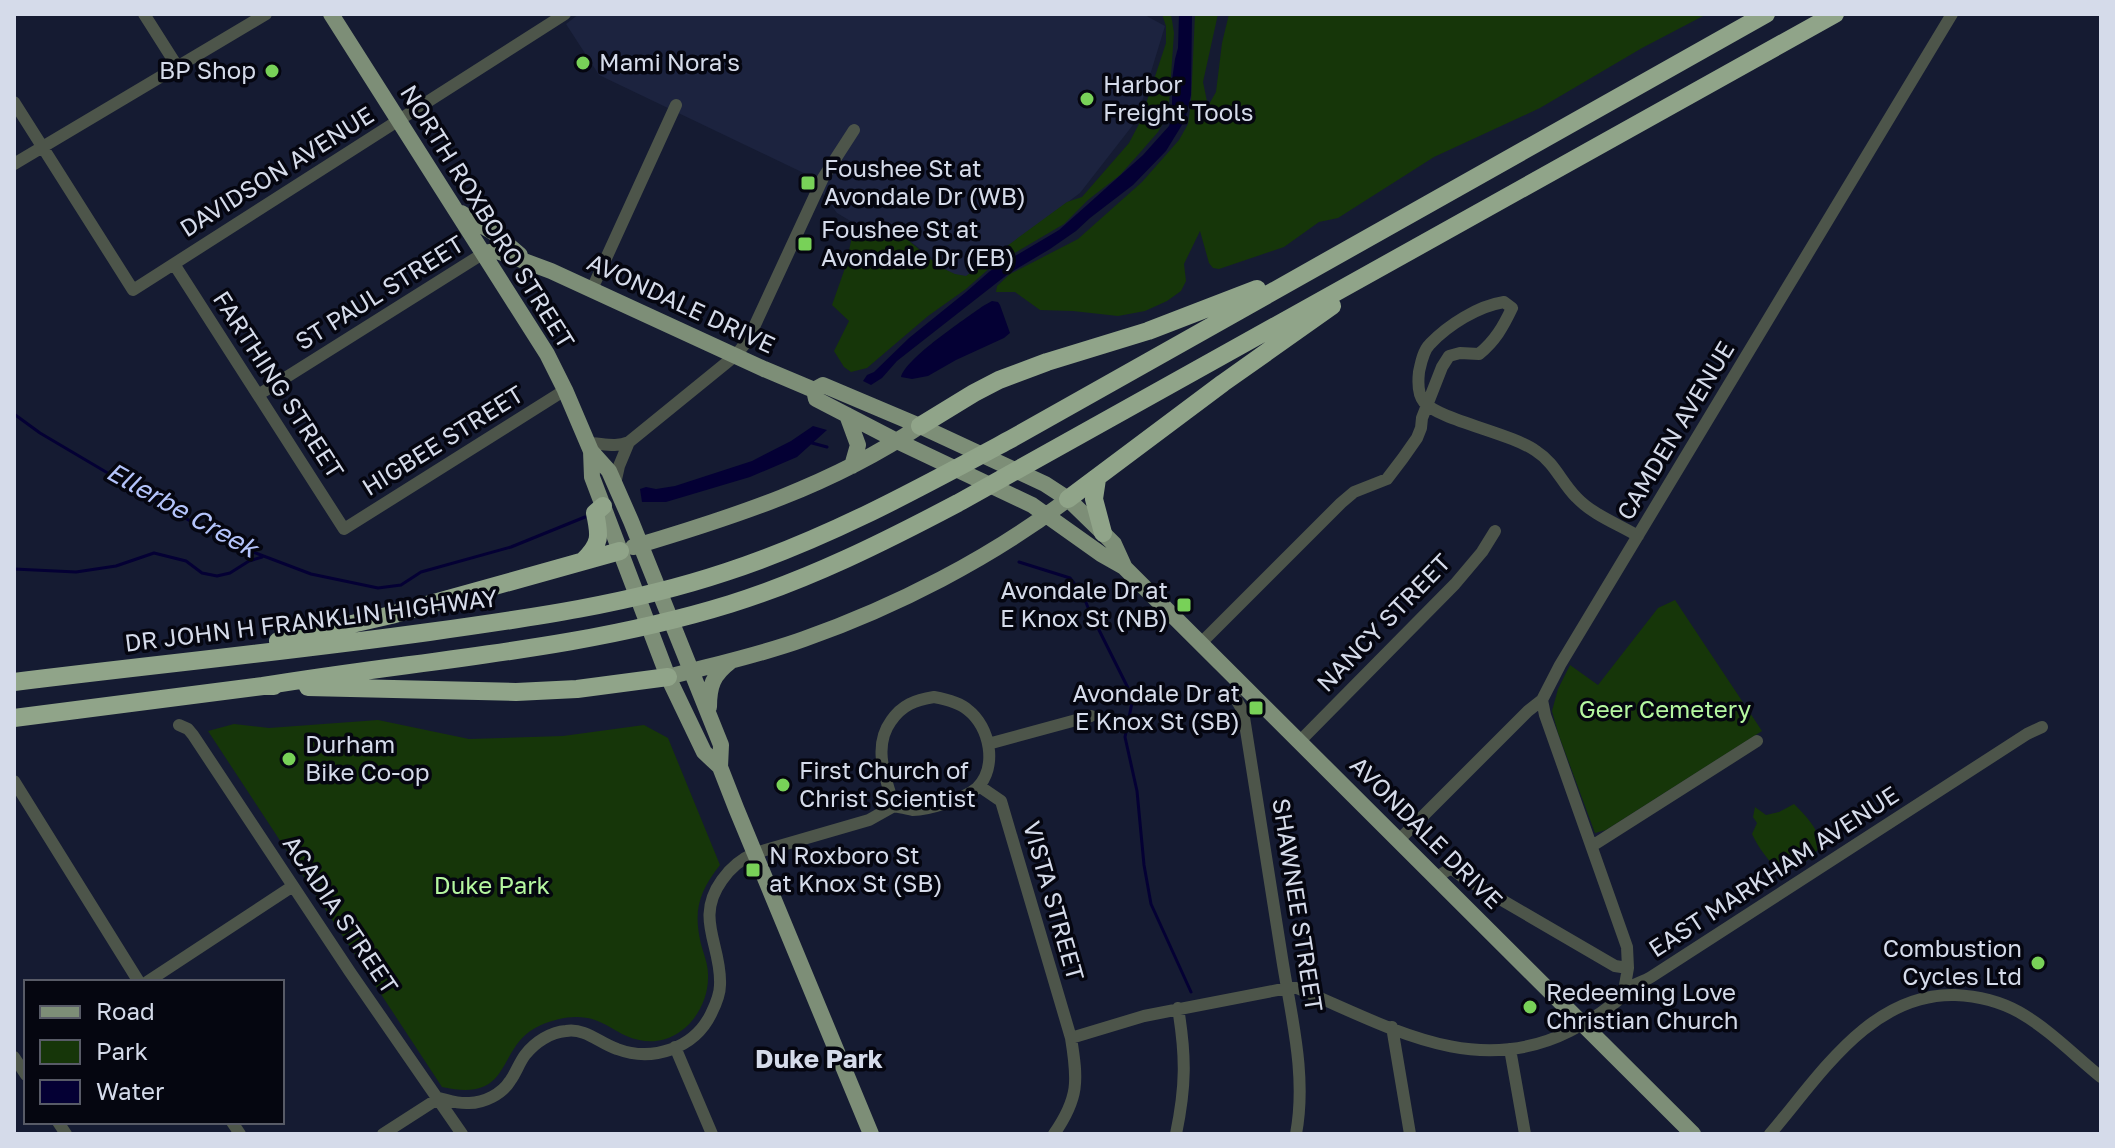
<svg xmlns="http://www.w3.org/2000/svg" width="2115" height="1148" font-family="'Golos Text',sans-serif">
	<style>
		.built { fill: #1c233f }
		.green { fill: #163609 }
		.water { fill: #040034 }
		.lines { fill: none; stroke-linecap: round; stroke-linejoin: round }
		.stream { stroke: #040034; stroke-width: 3 }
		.minor { stroke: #4d554a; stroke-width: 12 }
		.major { stroke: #7d8e77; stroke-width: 16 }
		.highway { stroke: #90a489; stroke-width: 18 }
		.poi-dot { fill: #78d158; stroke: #050610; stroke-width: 3 }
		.labels { text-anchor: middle; stroke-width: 7; stroke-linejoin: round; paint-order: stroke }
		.poi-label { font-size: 24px; fill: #d5dbea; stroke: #050610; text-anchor: start }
		.street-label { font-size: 24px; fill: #d5dbea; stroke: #050610 }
		.park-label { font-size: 24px; fill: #b5f7a0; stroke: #050610 }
		.water-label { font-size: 26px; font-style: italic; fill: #b4c4fb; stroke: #050610 }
		.neighbourhood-label { font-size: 26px; font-weight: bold; fill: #d5dbea; stroke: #050610 }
	</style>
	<rect width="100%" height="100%" fill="#151b32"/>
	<path class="built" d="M579,14H1143L1165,26L1136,121L1080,193L960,282L936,261L897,231L882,223L859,226L837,213L810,176L599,75L566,24Z"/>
	<path class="green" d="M1162,14H1171L1174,33L1169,104L1166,118L1158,132L1137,156L1120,175L1088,200L1064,224L991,267L966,289L928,316L867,368L851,372L844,367L834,351L849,321L832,305L845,268L852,237L864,225L879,224L895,229L940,267L955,274L966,276L1067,202L1082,197L1129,143L1140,122L1166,43V26Z
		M1195,14H1218L1203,82L1208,106L1216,92L1222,43L1229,14H1707L1642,48L1540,108L1434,157L1338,218L1319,222L1284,247L1219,269L1213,268L1209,263L1200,231L1184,264L1186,281L1181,291L1167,301L1145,311L1118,316L1073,311L1040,310L1015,292H996L997,286L1010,274L1078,239L1142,182L1179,140L1188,124L1191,103Z
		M1675,600L1762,731L1606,830L1595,833L1558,733L1552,711L1558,689L1570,665L1598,685L1658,608Z
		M378,720L469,739L563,736L644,725L668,738L720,865C699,892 693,910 701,944C704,955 708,964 708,974C710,1011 678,1049 639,1040C622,1037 610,1025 595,1020C577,1014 558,1018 541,1025C494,1045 516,1104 442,1087L208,731L234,724L269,728Z
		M1794,804C1806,816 1818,828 1821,845C1813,859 1797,868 1782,873C1770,863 1759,849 1752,834L1757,823L1753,817L1755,807L1766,815L1779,812Z"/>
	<path class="water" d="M1179,14H1192L1191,95L1185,120L1166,151L1133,185L1090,218L1076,231L1050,249L1008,274L897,361L882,378L871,385L863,381L867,375L874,372L909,338L966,292L990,271L1059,230L1143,155L1169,126L1172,116V80L1175,59L1178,48Z
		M992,301L998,302L1000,305L1010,333L1004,338L956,360L928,376L912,379L901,377C906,358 965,319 983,306Z
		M813,426L827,430L797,457L750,477L666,502H642L640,489L646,487L656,489L675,486L752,461L791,441Z"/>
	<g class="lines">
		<path class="stream" d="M14,414L40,433L150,498L229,543L311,574L378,588L401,585L421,572L511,547L585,517
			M812,443L827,447
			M1019,562L1070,578L1083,595L1089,610L1133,698L1125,737L1137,791L1144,865L1151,904L1191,992
			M14,569L76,572L116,566L154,553L186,561L202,573L217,576L230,573L249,561L262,557"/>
		<path class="minor" d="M144,14L177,66
			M14,102L133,290L565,14
			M14,164L266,14
			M174,264L344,529L565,390
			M592,289L676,105
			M258,395L484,253
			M587,443C602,443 615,448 629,442L736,355L748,340L823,178L854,130
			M615,484L619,466L629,442
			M1201,643L1341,503L1354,492L1387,479L1403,458L1417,438L1421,428L1422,418L1442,367L1449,356L1460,353L1479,354C1495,341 1503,327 1512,308L1504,302C1478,306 1448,325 1430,344C1423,351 1421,363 1419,372C1418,381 1418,395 1424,402C1439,420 1511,433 1536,451C1555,463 1561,482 1576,497C1593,515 1618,524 1638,536
			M1226,692L1234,696L1243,711C1256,793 1269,876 1282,958C1291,1016 1307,1075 1296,1134
			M934,697C945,699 959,702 968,710C990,727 998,767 977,788C966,798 928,810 913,810C907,809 900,807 894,806C886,779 872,747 891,721C902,705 915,700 934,697Z
			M1542,700L1545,715L1627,947L1628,968L1624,991
			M179,725L188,729L193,735L350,972L462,1134
			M1300,741L1455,584L1482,552L1495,531
			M988,744L1091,716
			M14,781L139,982
			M979,786L1001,801L1071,1038C1078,1081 1079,1098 1054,1134
			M1399,840L1528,711L1542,700L1560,665L1952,14
			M1592,846L1757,741
			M1437,877L1451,868L1464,878L1615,966L1628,968
			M147,982L293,886
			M1392,1027L1410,1134
			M1071,1038L1144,1016L1288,988H1297C1386,1025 1474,1080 1570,1031C1586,1023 1603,1012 1617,1001C1620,998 1621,994 1624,991C1631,985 1643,982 1651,977L2027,734L2042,727
			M675,1047L712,1134
			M1510,1049L1525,1134
			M14,1057L26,1075
			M58,1122L66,1134
			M232,1122L240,1134
			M383,1134L439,1098C448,1100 458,1104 469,1103C484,1103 502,1094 510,1081C516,1073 519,1063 525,1055C535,1042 551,1032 566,1031C586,1028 599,1043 617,1049C652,1062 694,1049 711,1014C715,1006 720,995 720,985C722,945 694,919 722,880C731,867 741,859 755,853L869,820L894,806
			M1176,1134C1186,1086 1186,1056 1178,1008
			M1770,1134C1819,1077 1870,993 1955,995C1978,996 1999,1001 2019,1012C2049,1029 2075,1056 2101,1077"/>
		<path class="major" d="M331,14L547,354L565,390L591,451L592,477L668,677L704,752L720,767
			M461,213L493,232L520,255
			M484,253L497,251L551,271L764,369L814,390L816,399L897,441L1032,505L1101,554L1124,567L1693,1134
			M814,390L823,385L920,426L1045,484L1068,499L1103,533L1114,544L1124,566
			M847,415L858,445L852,466
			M591,451L609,471L631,521L721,745L720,767L736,808L871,1134
			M633,547C734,517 832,485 920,426
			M668,677C713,665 760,655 804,639C895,607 991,558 1068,499
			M709,707C709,686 713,675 730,662"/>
		<path class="highway" d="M920,426L974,393L999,380L1047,362L1148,331L1257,289
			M1097,479L1094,499L1103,533
			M1068,499L1223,383L1332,306
			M583,561C601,544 600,536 595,513L603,506
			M278,641L391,615L620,551
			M14,682C152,665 291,651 429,632C530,618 630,604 726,572C827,539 918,489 1011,439L1766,14
			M263,686C419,660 578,651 730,604C810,579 884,542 958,503L1835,14
			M308,687L516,692L577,689L668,677
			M14,718L263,686H274"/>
	</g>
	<g class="poi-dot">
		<circle cx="583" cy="63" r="8"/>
		<circle cx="272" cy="71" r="8"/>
		<circle cx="1087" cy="99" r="8"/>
		<rect x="800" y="175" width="16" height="16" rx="4"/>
		<rect x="797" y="236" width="16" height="16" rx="4"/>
		<rect x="1176" y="597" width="16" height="16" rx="4"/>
		<rect x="1248" y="700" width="16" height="16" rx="4"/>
		<circle cx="289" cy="759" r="8"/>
		<circle cx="783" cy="785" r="8"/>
		<rect x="745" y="862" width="16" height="16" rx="4"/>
		<circle cx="2038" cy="963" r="8"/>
		<circle cx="1530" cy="1007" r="8"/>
	</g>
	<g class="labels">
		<g class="poi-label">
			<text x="599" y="71">Mami Nora's</text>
			<text x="256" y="79" text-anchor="end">BP Shop</text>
			<text x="1103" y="93">Harbor<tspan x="1103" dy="28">Freight Tools</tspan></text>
			<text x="824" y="177">Foushee St at<tspan x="824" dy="28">Avondale Dr (WB)</tspan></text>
			<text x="821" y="238">Foushee St at<tspan x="821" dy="28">Avondale Dr (EB)</tspan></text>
			<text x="1168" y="599" text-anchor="end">Avondale Dr at<tspan x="1168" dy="28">E Knox St (NB)</tspan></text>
			<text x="1240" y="702" text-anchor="end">Avondale Dr at<tspan x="1240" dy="28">E Knox St (SB)</tspan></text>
			<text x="305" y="753">Durham<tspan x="305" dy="28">Bike Co-op</tspan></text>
			<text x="799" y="779">First Church of<tspan x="799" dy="28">Christ Scientist</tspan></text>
			<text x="769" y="864">N Roxboro St<tspan x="769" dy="28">at Knox St (SB)</tspan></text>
			<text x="2022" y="957" text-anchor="end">Combustion<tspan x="2022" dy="28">Cycles Ltd</tspan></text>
			<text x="1546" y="1001">Redeeming Love<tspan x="1546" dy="28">Christian Church</tspan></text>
		</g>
		<g class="street-label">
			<text transform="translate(277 172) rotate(-32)" y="8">DAVIDSON AVENUE</text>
			<text transform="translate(487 217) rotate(58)" y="8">NORTH ROXBORO STREET</text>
			<text transform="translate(380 293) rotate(-32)" y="8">ST PAUL STREET</text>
			<text transform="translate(681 304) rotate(25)" y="8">AVONDALE DRIVE</text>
			<text transform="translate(278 385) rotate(57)" y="8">FARTHING STREET</text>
			<text transform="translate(1676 431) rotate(-59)" y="8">CAMDEN AVENUE</text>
			<text transform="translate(443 441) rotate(-32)" y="8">HIGBEE STREET</text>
			<text transform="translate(311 621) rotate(-7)" y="8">DR JOHN H FRANKLIN HIGHWAY</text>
			<text transform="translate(1384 623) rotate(-46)" y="8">NANCY STREET</text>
			<text transform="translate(1426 833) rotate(45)" y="8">AVONDALE DRIVE</text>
			<text transform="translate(1774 872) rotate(-33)" y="8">EAST MARKHAM AVENUE</text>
			<text transform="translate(1053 901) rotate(74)" y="8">VISTA STREET</text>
			<text transform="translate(1297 905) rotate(81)" y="8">SHAWNEE STREET</text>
			<text transform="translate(340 915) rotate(56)" y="8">ACADIA STREET</text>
		</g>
		<g class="park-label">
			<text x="1665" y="718">Geer Cemetery</text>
			<text x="492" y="894">Duke Park</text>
		</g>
		<g class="water-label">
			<text transform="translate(182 510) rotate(29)" y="9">Ellerbe Creek</text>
		</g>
		<g class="neighbourhood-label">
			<text x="819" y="1068">Duke Park</text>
		</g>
	</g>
	<rect width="2115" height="1148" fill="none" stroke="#d5dbea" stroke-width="32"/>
	<rect x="24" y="980" width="260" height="144" fill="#050610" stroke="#585b67" stroke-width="2"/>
	<rect x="40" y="1006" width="40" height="12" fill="#7d8e77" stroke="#585b67" stroke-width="2"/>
	<text x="96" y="1020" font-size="24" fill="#d5dbea">Road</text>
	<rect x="40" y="1040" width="40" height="24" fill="#163609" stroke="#585b67" stroke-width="2"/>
	<text x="96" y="1060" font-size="24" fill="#d5dbea">Park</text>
	<rect x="40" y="1080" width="40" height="24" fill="#040034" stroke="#585b67" stroke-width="2"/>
	<text x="96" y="1100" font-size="24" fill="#d5dbea">Water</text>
</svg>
